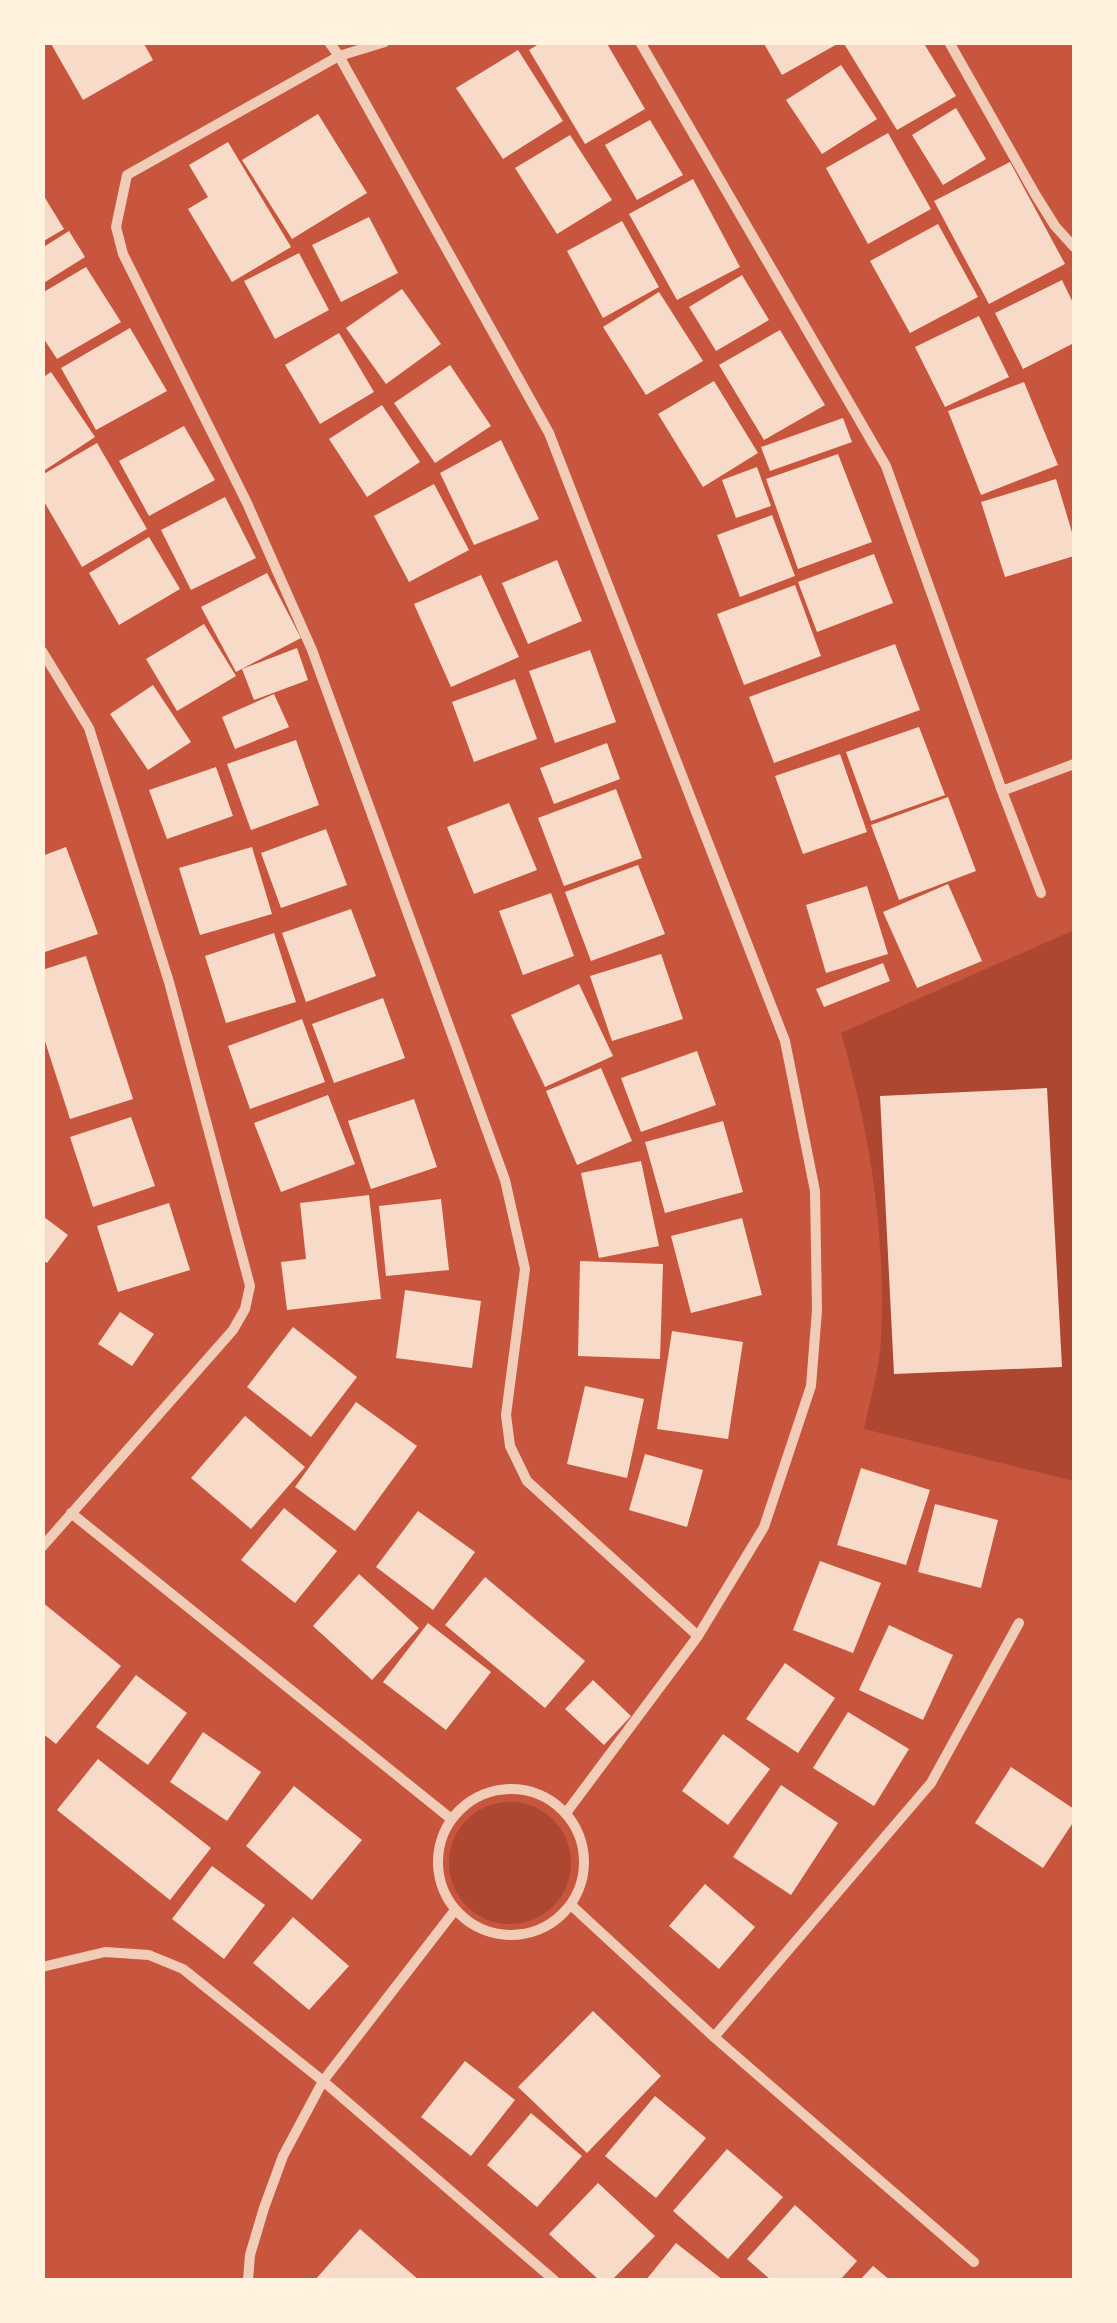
<svg xmlns="http://www.w3.org/2000/svg" width="1117" height="2323" font-family="Raleway,sans-serif">
	<style>
		.green { fill: #ae4732 }
		.building { fill: #f7dbc8 }
		.lines { fill: none; stroke-linecap: round; stroke-linejoin: round }
		.minor { stroke: #f1ccb7; stroke-width: 10 }
	</style>
	<rect width="100%" height="100%" fill="#c8553d"/>
	<path class="green" d="M1074,930V1481L864,1429C870,1399 880,1368 881,1338C886,1235 870,1131 841,1033Z
		M449 1863a61 61 0 1 1 122 0a61 61 0 1 1-122 0Z"/>
	<path class="building" d="M50,42H143L153,60L83,100Z
		M542,42H606L645,109L585,144L529,50Z
		M763,42H841L782,75Z
		M843,42H923L956,96L897,130Z
		M518,50L563,121L503,159L456,88Z
		M841,65L877,119L822,154L786,100Z
		M956,108L986,159L943,185L912,135Z
		M318,114L367,193L292,239L242,160Z
		M650,120L683,175L637,200L605,145Z
		M888,133L931,209L868,244L826,168Z
		M570,135L612,200L557,234L515,168Z
		M228,142L291,247L232,282L188,209L208,197L189,165Z
		M1010,162L1065,264L989,304L934,201Z
		M693,179L740,267L677,300L629,214Z
		M42,193L64,229L42,242Z
		M369,217L398,273L341,302L312,245Z
		M622,221L659,287L603,318L567,251Z
		M938,224L978,297L910,333L870,261Z
		M69,231L85,257L42,284V248Z
		M299,253L329,310L275,339L244,281Z
		M86,267L121,322L57,359L42,336V293Z
		M742,275L769,320L716,351L689,307Z
		M1062,280L1074,305V343L1023,369L995,313Z
		M402,289L441,344L386,384L346,328Z
		M659,292L703,361L646,395L603,327Z
		M979,316L1009,377L945,407L915,347Z
		M130,328L167,391L96,430L61,368Z
		M780,330L825,405L764,440L719,365Z
		M339,333L374,392L320,424L285,365Z
		M450,365L491,426L435,463L394,403Z
		M51,372L95,437L42,472V378Z
		M714,381L758,453L703,487L658,414Z
		M1024,382L1058,465L981,495L948,411Z
		M382,405L420,462L367,497L329,439Z
		M843,418L852,442L770,471L761,447Z
		M184,426L215,480L149,516L119,461Z
		M501,440L539,519L474,545L440,473Z
		M97,443L147,529L82,567L42,498V475Z
		M838,454L872,542L798,569L766,479Z
		M757,467L771,506L736,518L722,480Z
		M1056,479L1074,539V556L1005,577L981,502Z
		M434,484L469,550L409,582L374,516Z
		M225,497L256,558L191,590L161,530Z
		M772,515L795,576L740,597L717,535Z
		M149,537L180,589L119,625L89,573Z
		M874,554L893,603L817,632L798,582Z
		M557,560L582,621L528,644L502,583Z
		M267,573L301,638L236,672L201,607Z
		M481,575L519,657L451,687L414,604Z
		M795,585L821,656L744,685L717,614Z
		M204,624L236,676L177,711L146,659Z
		M895,644L920,710L774,763L749,697Z
		M297,648L308,680L254,700L242,669Z
		M590,650L616,722L555,743L529,671Z
		M515,679L537,739L474,762L452,702Z
		M153,685L191,742L148,770L110,714Z
		M274,694L289,727L235,749L222,717Z
		M919,727L945,795L871,821L846,752Z
		M296,740L319,805L251,830L227,764Z
		M607,743L620,779L554,804L540,768Z
		M840,754L867,832L803,854L775,776Z
		M216,767L233,816L167,839L149,790Z
		M616,789L642,858L564,886L538,818Z
		M948,797L976,871L899,900L871,825Z
		M509,803L537,870L474,894L447,827Z
		M326,829L347,885L281,908L261,853Z
		M66,847L98,934L42,953V856Z
		M252,847L272,914L200,935L179,868Z
		M638,865L665,934L591,961L565,892Z
		M948,884L982,961L917,988L883,912Z
		M867,886L888,954L826,973L806,905Z
		M551,893L574,956L523,975L499,911Z
		M351,909L376,976L306,1002L282,933Z
		M274,933L296,1002L226,1023L205,956Z
		M661,954L683,1019L612,1041L590,976Z
		M86,956L133,1099L70,1119L42,1032V970Z
		M883,963L890,981L824,1007L816,989Z
		M579,984L613,1056L545,1087L511,1015Z
		M383,998L405,1058L334,1083L312,1024Z
		M302,1019L325,1082L250,1109L228,1046Z
		M697,1051L716,1105L641,1132L621,1078Z
		M601,1068L632,1141L577,1165L546,1091Z
		M1047,1088L1062,1367L894,1374L880,1096Z
		M328,1095L355,1164L281,1192L254,1123Z
		M414,1099L437,1167L371,1189L348,1121Z
		M131,1117L155,1186L93,1207L70,1137Z
		M723,1121L743,1192L665,1213L645,1142Z
		M641,1161L659,1246L599,1258L581,1173Z
		M369,1195L381,1299L287,1310L281,1262L306,1259L300,1203Z
		M441,1199L449,1270L386,1276L379,1206Z
		M169,1203L190,1270L118,1292L97,1226Z
		M44,1217L68,1235L47,1263L42,1260V1220Z
		M742,1218L762,1295L691,1313L671,1236Z
		M580,1261L663,1264L660,1359L578,1356Z
		M405,1290L481,1301L472,1368L396,1358Z
		M120,1312L154,1334L132,1366L98,1344Z
		M293,1327L357,1377L311,1437L247,1387Z
		M672,1331L743,1342L728,1439L657,1429Z
		M585,1386L644,1399L627,1478L567,1464Z
		M356,1402L417,1446L355,1531L295,1487Z
		M245,1416L305,1467L251,1529L191,1478Z
		M645,1454L703,1470L687,1527L629,1510Z
		M861,1468L930,1490L906,1565L837,1545Z
		M935,1504L998,1520L981,1588L918,1572Z
		M284,1508L337,1551L295,1603L241,1560Z
		M418,1511L475,1552L433,1610L376,1567Z
		M820,1561L881,1583L853,1653L793,1630Z
		M359,1574L419,1628L372,1680L313,1626Z
		M485,1577L585,1661L545,1708L445,1625Z
		M42,1602L121,1666L56,1744L42,1733Z
		M428,1623L491,1672L446,1730L383,1682Z
		M889,1625L953,1655L923,1720L859,1690Z
		M785,1663L835,1698L798,1753L746,1719Z
		M136,1675L187,1713L148,1765L96,1727Z
		M593,1680L631,1716L604,1745L565,1709Z
		M848,1712L909,1749L874,1806L813,1768Z
		M203,1732L261,1772L227,1821L170,1782Z
		M723,1734L770,1769L728,1825L682,1791Z
		M98,1759L211,1848L170,1900L57,1810Z
		M1011,1767L1074,1809V1821L1043,1868L975,1823Z
		M781,1785L838,1823L791,1895L733,1857Z
		M294,1786L362,1840L312,1900L246,1846Z
		M212,1866L265,1905L224,1959L172,1919Z
		M705,1884L755,1927L719,1969L669,1926Z
		M293,1917L349,1966L309,2010L253,1963Z
		M593,2011L661,2076L587,2153L518,2087Z
		M465,2061L515,2100L471,2156L421,2117Z
		M655,2096L706,2138L656,2198L605,2156Z
		M531,2113L582,2156L537,2207L487,2165Z
		M727,2149L783,2197L728,2259L673,2211Z
		M598,2183L655,2236L612,2280H599L549,2234Z
		M795,2205L857,2261L840,2280H771L747,2259Z
		M360,2229L419,2280H315Z
		M676,2243L723,2280H646Z
		M873,2266L890,2280H860Z"/>
	<g class="lines">
		<path class="minor" d="M329,42L339,56L549,433L785,1041L815,1191L817,1310L811,1386L764,1527L698,1636L566,1813
			M385,42L339,56L127,175L116,227L123,254L247,503L312,650L505,1180L525,1269L506,1415L510,1446L527,1481L698,1636
			M640,42L886,466L1002,791L1041,893
			M949,42L1035,194L1055,226L1074,247
			M42,651L89,728L169,982L250,1286L245,1309L233,1330L42,1547
			M1002,791L1074,764
			M71,1513L450,1818
			M438 1862a73 73 0 1 1 146 0a73 73 0 1 1-146 0Z
			M571,1905L714,2037L974,2262
			M42,1967L105,1952L149,1955L183,1969L323,2081L554,2280
			M714,2037L931,1783L1019,1623
			M248,2280L250,2255L264,2208L283,2156L323,2081L455,1910"/>
	</g>
	<rect width="1117" height="2323" fill="none" stroke="#fff3e0" stroke-width="90"/>
</svg>
